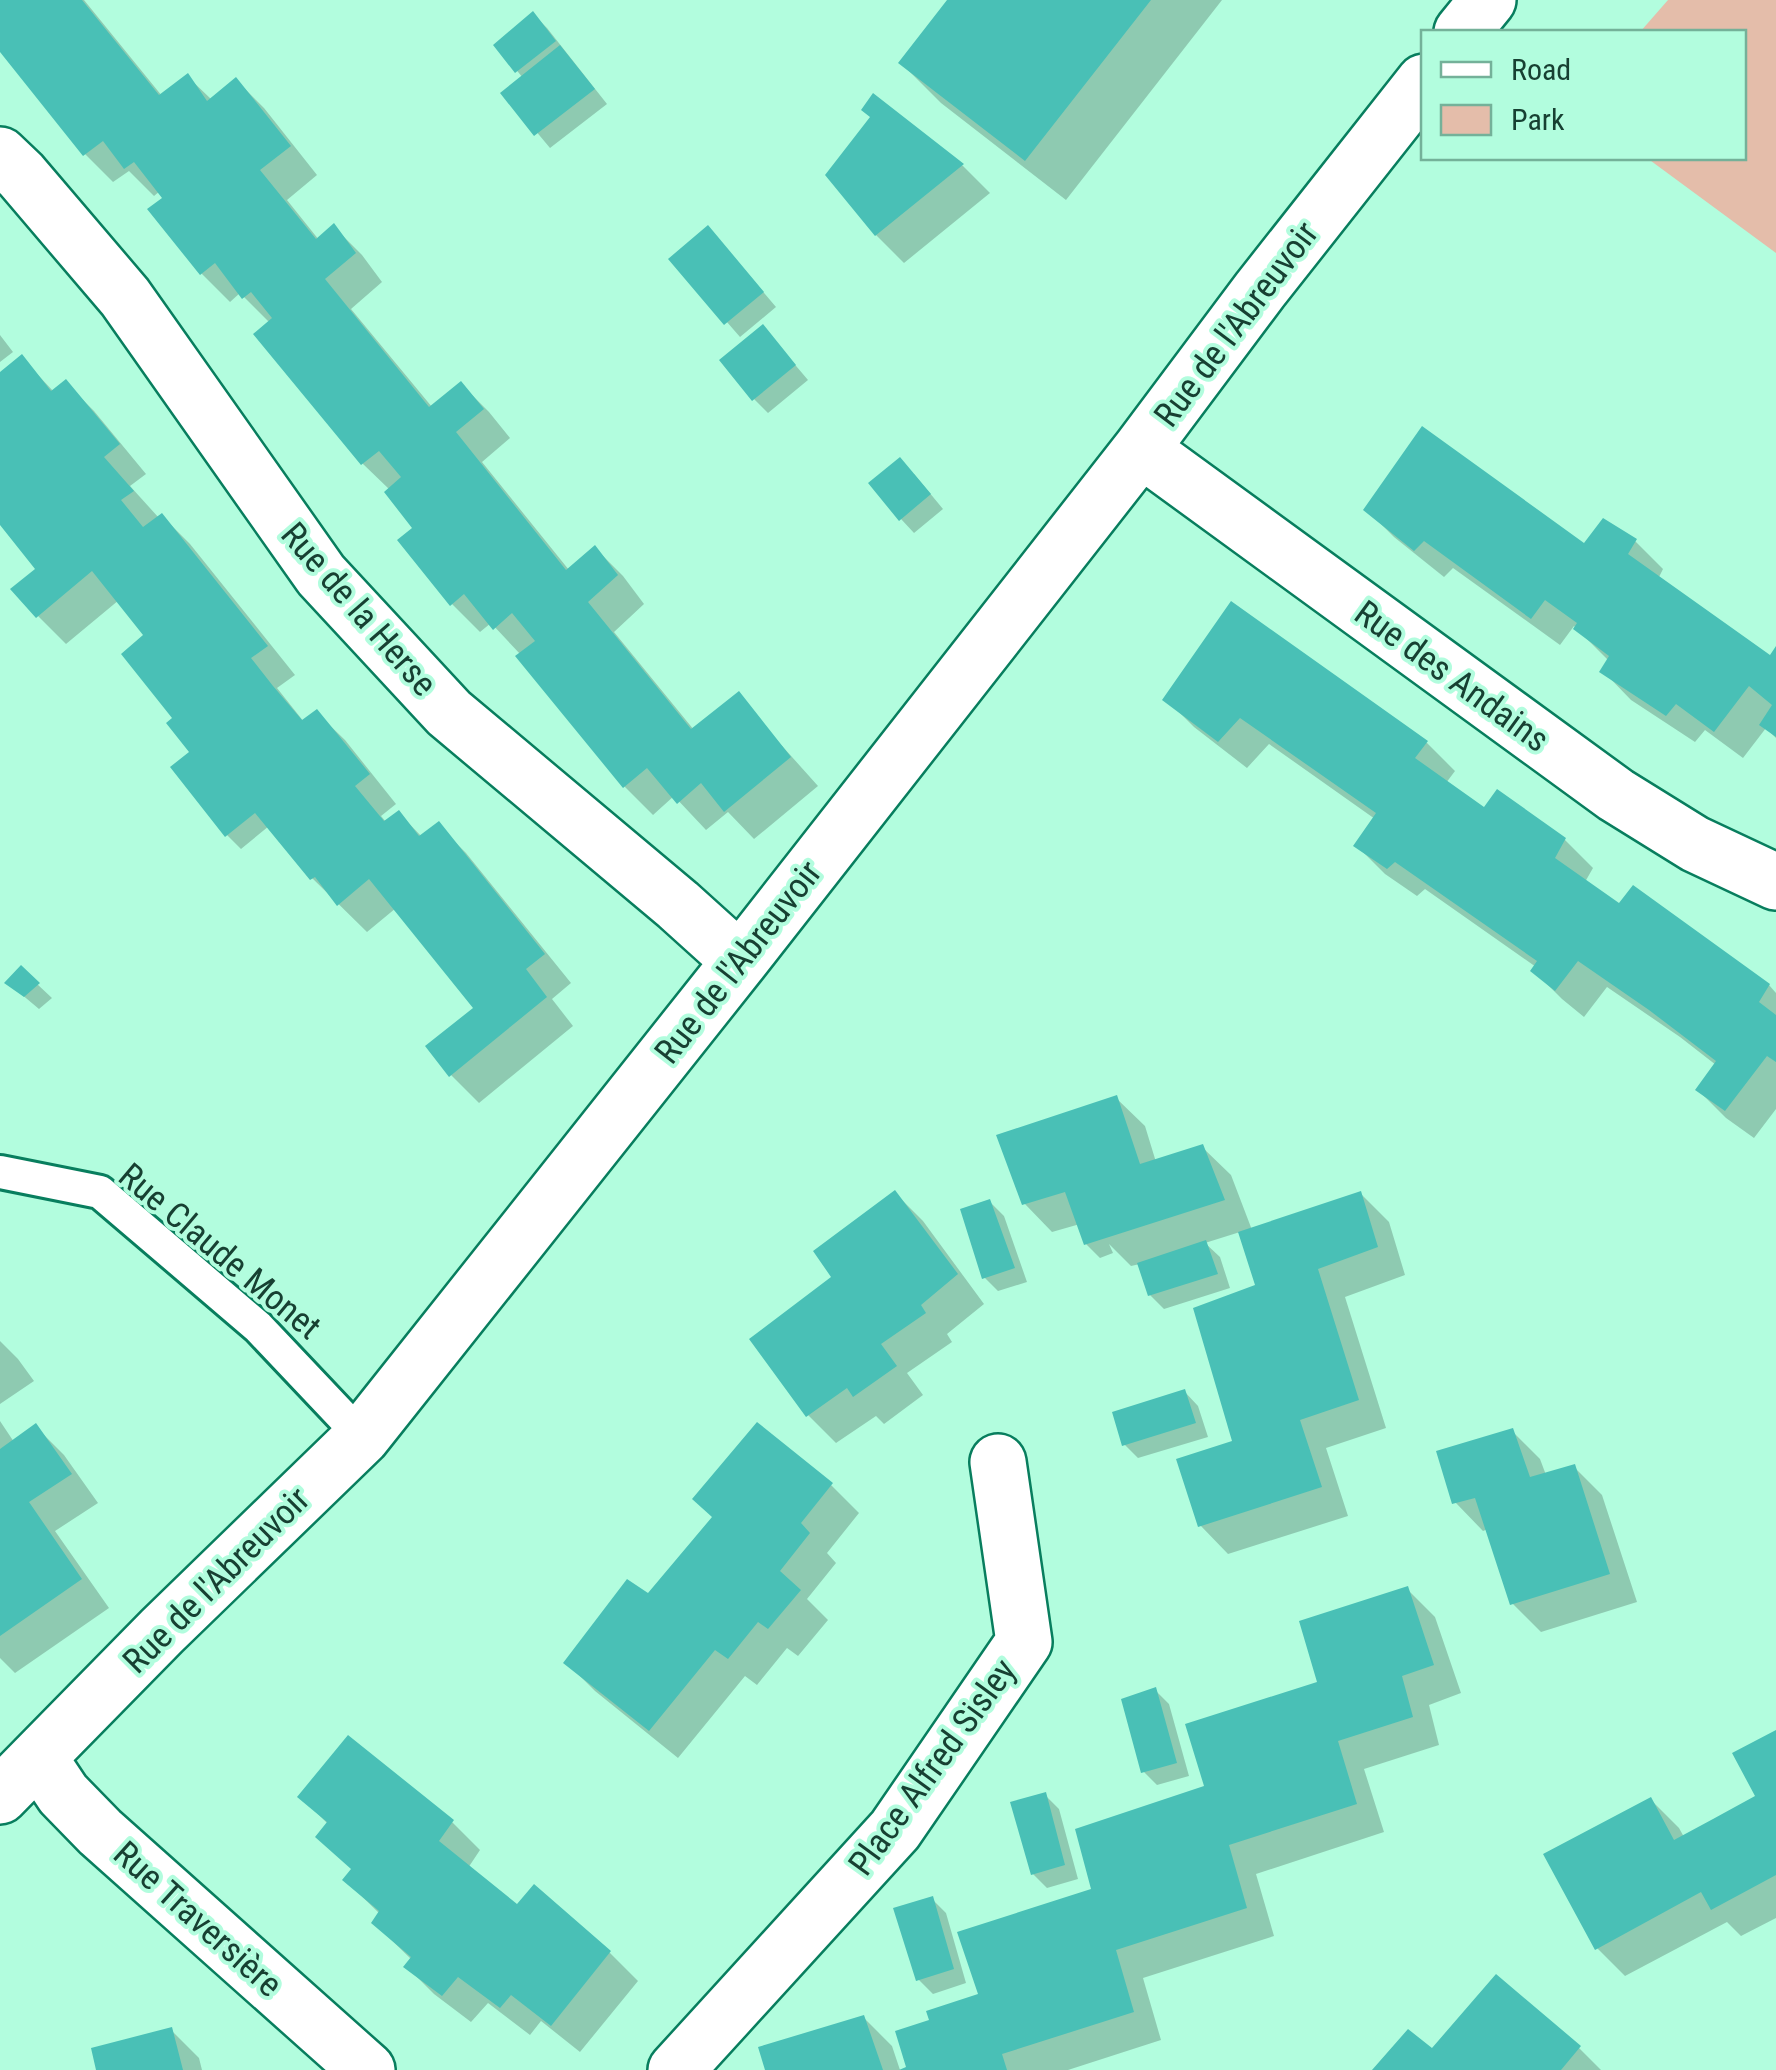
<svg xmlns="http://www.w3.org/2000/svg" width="1776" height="2070" font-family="'Roboto Condensed',sans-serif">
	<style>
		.green { fill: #e4bdaa }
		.shadow { fill: #0003 }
		.building { fill: #49c0b6 }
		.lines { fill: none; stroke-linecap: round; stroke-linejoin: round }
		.service-casing { stroke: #087e5e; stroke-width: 38 }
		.minor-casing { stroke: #087e5e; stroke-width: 60 }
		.service { stroke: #fff; stroke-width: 32 }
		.minor { stroke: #fff; stroke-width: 55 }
		.labels { text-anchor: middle; stroke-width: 8; stroke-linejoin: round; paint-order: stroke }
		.street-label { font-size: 35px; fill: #174032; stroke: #b2fdde }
	</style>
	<rect width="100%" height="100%" fill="#b2fdde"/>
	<path class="green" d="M1668,0H1776V253L1647,158H1744V32H1640Z"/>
	<path class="shadow" d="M0,0H84L162,96L187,76L212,100L236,80L264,108L317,175L287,200L319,240L334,227L362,255L382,282L351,309L432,407L461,384L489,412L510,438L482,462L569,570L595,548L623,576L644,604L614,632L694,730L775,738L818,786L754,839L728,812L706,830L674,796L653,815L624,786L521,655L491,623L480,632L452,604L415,529L390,490L363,464L257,334L270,323L240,293L230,302L202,274L160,191L154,196L129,171L113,182L85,154L0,48Z
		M950,0H1222L1066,200L941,103L901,63Z
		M533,14L547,28L607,104L550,148L504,93L523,78L496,45Z
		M874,96L963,166L990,193L904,263L876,235Z
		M722,243L776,307L740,337L672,259Z
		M763,327L808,380L768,413L754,399Z
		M0,335L13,352L0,362Z
		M22,358L54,392L66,383L94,411L146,474L130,486L159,518L162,516L190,544L295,675L277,688L304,722L316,712L345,740L396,804L381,816L386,822L399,813L422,837L438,825L466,853L571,983L552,999L573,1026L479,1103L451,1075L476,1008L396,908L367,932L312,878L269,826L241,849L227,835L193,752L175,718L153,648L119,600L66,644L38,616L39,570L0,521V375Z
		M914,474L943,509L914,533L901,519Z
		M1366,509L1584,547L1635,541L1663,569L1658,579L1771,658L1776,651V738L1766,728L1743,758L1705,730L1695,742L1631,700L1603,671L1609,661L1574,626L1560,645L1453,568L1444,577L1394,537Z
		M1166,699L1427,743L1455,771L1446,783L1485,810L1565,840L1593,868L1585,882L1619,906L1769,985L1776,993V1109L1754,1138L1726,1118L1698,1090L1716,1065L1680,1037L1607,987L1584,1017L1562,999L1534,971L1536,967L1425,889L1417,896L1385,874L1357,846L1375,819L1269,744L1247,768L1194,727Z
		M21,969L52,998L39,1009L8,983Z
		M1116,1098L1145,1126L1156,1162L1202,1147L1231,1175L1252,1230L1361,1194L1389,1222L1405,1275L1345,1297L1386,1428L1326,1448L1348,1516L1228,1554L1200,1525L1235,1442L1258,1287L1240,1232L1205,1243L1220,1257L1230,1288L1164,1309L1150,1295L1140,1264L1131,1266L1109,1244L1113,1253L1100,1258L1086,1244L1080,1224L1052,1232L1024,1203Z
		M895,1193L923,1221L984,1304L947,1334L952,1342L907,1373L923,1395L884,1424L876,1416L836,1443L808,1415L834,1277Z
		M990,1202L1004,1216L1027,1282L998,1291L984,1277Z
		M0,1341L18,1359L34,1381L0,1404Z
		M1184,1391L1198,1406L1208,1437L1138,1458L1124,1444Z
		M0,1421L14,1442L36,1427L64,1455L98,1503L55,1531L109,1608L15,1673L0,1658Z
		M1512,1431L1540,1459L1546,1475L1574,1467L1602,1495L1637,1602L1541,1632L1512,1603L1488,1529L1483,1531L1455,1502Z
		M831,1485L859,1513L827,1553L836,1563L807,1599L828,1620L798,1656L787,1648L757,1685L745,1676L678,1758L595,1691L567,1663L648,1596Z
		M1407,1589L1435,1617L1461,1693L1429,1705L1439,1745L1364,1769L1384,1832L1256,1874L1274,1936L1143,1978L1161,2040L1068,2070H905L932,2021L981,1995L1320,1684Z
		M1155,1690L1169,1704L1189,1776L1157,1785L1143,1771Z
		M1776,1733V1918L1741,1936L1727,1922L1625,1976L1597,1948L1651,1800L1679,1828L1684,1837L1758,1797Z
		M1045,1795L1059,1809L1078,1879L1047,1888L1033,1874Z
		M300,1796L452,1822L480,1850L468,1868L518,1908L534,1888L610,1953L638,1981L580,2052L541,2021L530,2035L488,2003L471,2022L434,1994L406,1966L412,1960L374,1923L380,1914L345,1880L353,1871L328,1824Z
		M932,1899L946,1913L966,1983L933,1994L919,1980Z
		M1496,1977L1579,2048L1601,2070H1375L1432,2052Z
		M863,2017L892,2046L900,2070H767Z
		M171,2030L199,2058L202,2070H99Z"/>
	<path class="building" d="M0,0H82L159,95L188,73L207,101L236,77L291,146L260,170L316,239L334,223L356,253L325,279L429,407L461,381L484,409L456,432L566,570L595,545L618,575L588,602L691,729L739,691L791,757L724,812L701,783L677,804L647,768L623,788L515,656L535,641L512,613L493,630L464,594L450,606L397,540L412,528L384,492L401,477L379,451L361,465L253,334L272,318L251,292L242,299L215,263L200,275L147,209L162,198L134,162L124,169L103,141L83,156L0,52Z
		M947,0H1151L1025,161L898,63Z
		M533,11L556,41L515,73L493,45Z
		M560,45L595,89L534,136L500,93Z
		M873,93L964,164L875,236L825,175L870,117L861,110Z
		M708,225L764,292L724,325L668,259Z
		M763,324L796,365L752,401L719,360Z
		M22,354L51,391L66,379L120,444L104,457L134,491L121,500L143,527L162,513L268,646L251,658L273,686L302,720L317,709L370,774L355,786L384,821L399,810L419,836L439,821L545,954L526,969L547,997L449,1077L425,1046L473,1008L369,879L337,906L315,877L310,880L255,813L225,837L170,767L189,752L166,723L172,718L121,654L143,635L92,571L36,618L10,589L35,569L0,525V372Z
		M1422,426L1584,543L1603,518L1637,539L1628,554L1770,655L1776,646V737L1759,725L1772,705L1749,686L1714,732L1676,704L1666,716L1599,672L1609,656L1573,629L1577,623L1545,600L1531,619L1424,541L1414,551L1363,510Z
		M900,457L931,494L899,521L868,483Z
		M1231,601L1428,741L1415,758L1484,807L1497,789L1566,838L1555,858L1619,903L1633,885L1770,984L1759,1002L1776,1015V1062L1767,1056L1725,1111L1695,1090L1716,1061L1649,1010L1578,961L1555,991L1530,971L1537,961L1395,862L1387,869L1353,846L1376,813L1240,718L1218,742L1162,700Z
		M21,965L40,983L24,997L4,983Z
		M1117,1095L1140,1164L1203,1144L1225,1200L1084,1245L1065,1192L1022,1205L996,1135Z
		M895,1190L958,1274L921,1305L926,1313L881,1344L897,1366L853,1397L847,1388L806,1417L749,1339L831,1277L813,1251Z
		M1361,1191L1378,1247L1318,1269L1359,1400L1300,1420L1322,1487L1198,1527L1176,1459L1232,1441L1193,1308L1255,1285L1238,1232Z
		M990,1199L1015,1268L982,1279L960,1209Z
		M1206,1240L1218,1274L1148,1296L1137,1263Z
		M1185,1389L1196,1423L1122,1446L1112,1412Z
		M757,1422L833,1483L801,1523L810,1533L780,1571L801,1590L768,1629L758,1622L728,1659L715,1650L649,1731L563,1663L627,1579L648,1593L712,1517L692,1499Z
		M36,1423L72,1474L29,1502L82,1579L0,1636V1449Z
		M1513,1428L1530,1477L1575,1464L1610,1574L1510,1605L1475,1498L1452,1504L1436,1451Z
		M1408,1586L1434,1665L1402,1676L1413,1717L1338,1741L1357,1804L1229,1845L1247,1908L1116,1950L1134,2012L1002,2054L1007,2070H899L906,2067L895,2031L929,2020L926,2011L978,1994L957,1932L1091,1889L1075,1829L1204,1786L1185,1724L1317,1682L1299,1621Z
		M1156,1687L1177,1763L1141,1773L1121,1699Z
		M1776,1730V1875L1711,1910L1701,1892L1595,1950L1543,1854L1651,1797L1674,1840L1713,1819L1755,1796L1732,1753Z
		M348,1735L454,1820L439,1841L517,1904L534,1884L611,1951L551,2026L511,1995L500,2008L458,1977L442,1996L403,1967L411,1957L371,1923L379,1911L342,1880L351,1869L315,1837L327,1822L297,1797Z
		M1046,1792L1065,1865L1031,1875L1010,1802Z
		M933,1896L954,1969L916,1981L893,1908Z
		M1496,1974L1581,2046L1561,2070H1372L1408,2029L1432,2048Z
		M864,2015L883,2070H765L758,2047Z
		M172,2027L183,2070H96L91,2048Z"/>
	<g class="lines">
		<defs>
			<path id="service" d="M0,1172L100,1192L258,1327L362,1437"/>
			<path id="minor" d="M1462,32L1488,0
				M0,155L21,175L125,297L321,575L449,713L678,905L740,961
				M1141,449L1616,795L1695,844L1776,882
				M39,1758L63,1794L100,1832L367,2070
				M0,1796L162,1631L362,1437L740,961L1141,449L1260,290L1424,82
				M676,2070L895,1830L1024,1642L998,1462"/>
		</defs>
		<use href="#service" class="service-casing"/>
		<use href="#minor" class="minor-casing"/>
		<use href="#service" class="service"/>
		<use href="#minor" class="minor"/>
	</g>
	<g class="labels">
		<g class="street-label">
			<text transform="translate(1236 324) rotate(-53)" y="12">Rue de l'Abreuvoir</text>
			<text transform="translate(359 609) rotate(49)" y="12">Rue de la Herse</text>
			<text transform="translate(1452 676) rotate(36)" y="12">Rue des Andains</text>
			<text transform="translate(738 962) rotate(-52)" y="12">Rue de l'Abreuvoir</text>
			<text transform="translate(220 1251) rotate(40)" y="12">Rue Claude Monet</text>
			<text transform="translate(216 1580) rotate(-45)" y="12">Rue de l'Abreuvoir</text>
			<text transform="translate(932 1767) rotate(-54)" y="12">Place Alfred Sisley</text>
			<text transform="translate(198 1919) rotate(42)" y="12">Rue Traversière</text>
		</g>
	</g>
	<rect x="1421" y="30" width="325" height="130" fill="#b2fdde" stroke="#74b199" stroke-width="2.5"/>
	<rect x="1441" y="62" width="50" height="15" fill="#ffffff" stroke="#74b199" stroke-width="2.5"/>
	<text x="1511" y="80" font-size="30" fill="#174032">Road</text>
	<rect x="1441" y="105" width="50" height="30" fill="#e4bdaa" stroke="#74b199" stroke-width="2.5"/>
	<text x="1511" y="130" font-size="30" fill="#174032">Park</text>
</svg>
